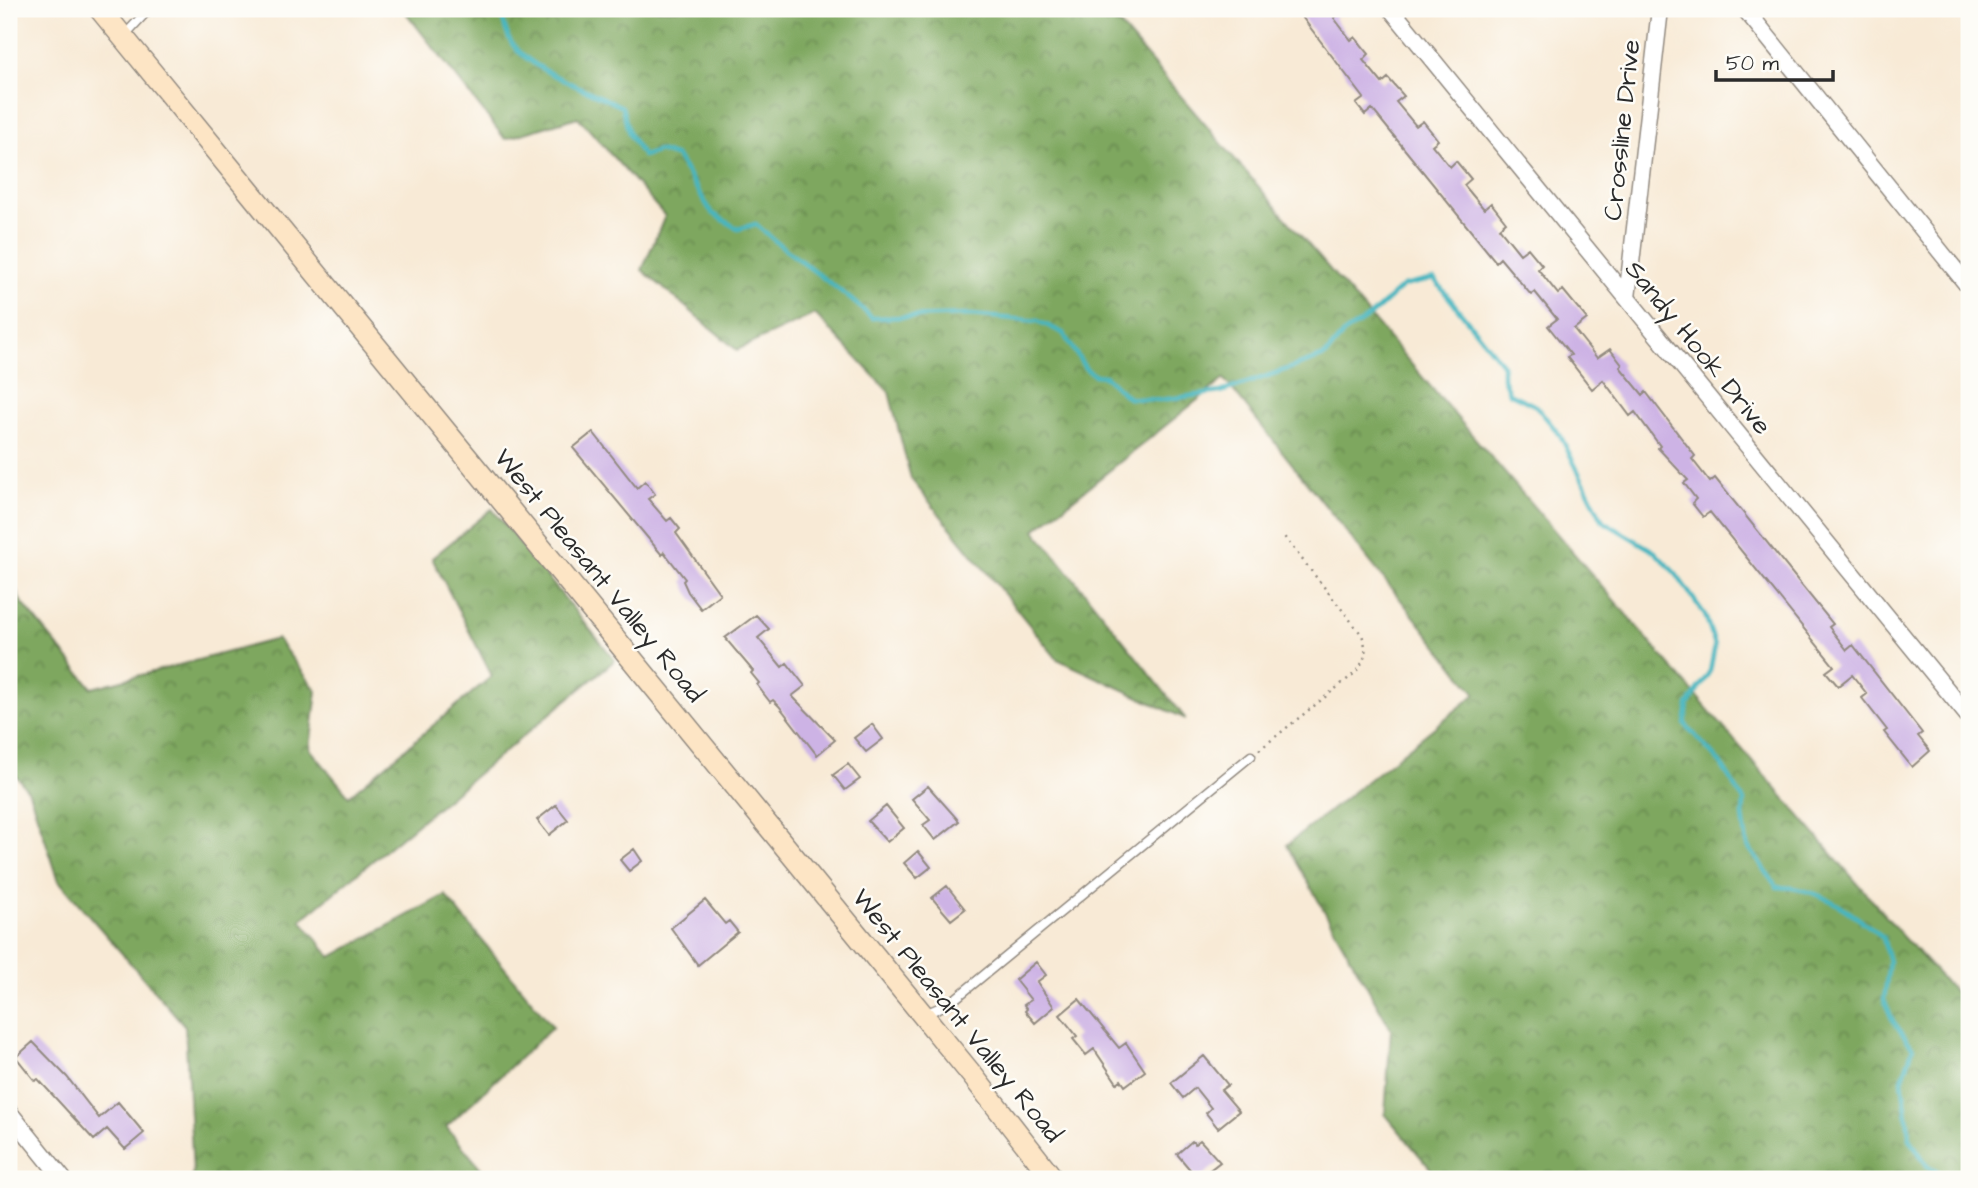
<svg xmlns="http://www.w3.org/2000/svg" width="1978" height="1188" font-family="'Architects Daughter',sans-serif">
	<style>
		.forest { fill: url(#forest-crowns); stroke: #546945; stroke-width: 2 }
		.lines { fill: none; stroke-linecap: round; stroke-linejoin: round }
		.stream { stroke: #47b6c0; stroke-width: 4.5 }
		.building { fill: #cdb3e5 }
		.lane-casing { stroke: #928a80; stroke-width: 11 }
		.street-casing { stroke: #928a80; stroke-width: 19 }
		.secondary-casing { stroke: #928a80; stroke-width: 24 }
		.path { stroke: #928a80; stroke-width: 2.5; stroke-dasharray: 2 5; stroke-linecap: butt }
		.lane { stroke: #fff; stroke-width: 8 }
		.street { stroke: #fff; stroke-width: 16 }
		.secondary { stroke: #fde5c5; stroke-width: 21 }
		.labels { text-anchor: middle; stroke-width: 5; stroke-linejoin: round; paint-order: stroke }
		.street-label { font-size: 26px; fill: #2b2b2b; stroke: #fdfcf7 }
	</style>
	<defs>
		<pattern id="forest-crowns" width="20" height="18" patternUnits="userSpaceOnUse" patternTransform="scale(1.75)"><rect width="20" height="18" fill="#7ea75f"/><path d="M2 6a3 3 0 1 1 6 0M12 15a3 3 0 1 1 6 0" fill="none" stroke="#67884f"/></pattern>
	</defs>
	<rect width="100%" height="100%" fill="#fdfcf7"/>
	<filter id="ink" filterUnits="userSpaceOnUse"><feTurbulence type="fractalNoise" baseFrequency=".0143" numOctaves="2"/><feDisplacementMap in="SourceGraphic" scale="14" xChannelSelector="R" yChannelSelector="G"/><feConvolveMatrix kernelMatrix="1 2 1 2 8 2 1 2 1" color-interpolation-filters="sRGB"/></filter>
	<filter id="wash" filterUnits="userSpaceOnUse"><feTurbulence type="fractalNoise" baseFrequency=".00686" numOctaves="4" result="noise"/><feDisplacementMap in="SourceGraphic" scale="28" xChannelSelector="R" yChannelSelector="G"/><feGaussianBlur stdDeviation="1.57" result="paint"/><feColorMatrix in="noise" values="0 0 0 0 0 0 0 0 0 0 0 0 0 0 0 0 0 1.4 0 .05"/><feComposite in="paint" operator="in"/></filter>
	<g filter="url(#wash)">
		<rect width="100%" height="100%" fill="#f8ead6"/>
		<path class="forest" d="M403,9H1106L1901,934L1969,1008V1179H1439L1385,1114L1391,1029L1287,845L1476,694L1224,379L1035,530L1186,719L1057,659L911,479L889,392L815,314L737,350L642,270L665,216L578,117L505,139Z
			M492,509L615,660L301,920L331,957L445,895L553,1027L446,1127L490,1179H191L193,1172L185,1026L59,881L29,792L9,767V573L20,600L92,688L277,639L317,691L310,749L349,796L492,676L432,558Z"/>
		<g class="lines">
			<path class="stream" d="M500,9C503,19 506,37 513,45C535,73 589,90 622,107L629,134L643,156L659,151L677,157L712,213L738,229L756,224C792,259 836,283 872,318L971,315L1038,321L1063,333L1085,368L1094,375L1105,376L1128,398L1160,400L1221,392L1325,356L1343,334L1370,316L1403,286L1434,279L1503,365V378L1509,393L1536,406L1560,435L1603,521L1655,552L1676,574L1705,615L1715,645L1710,671L1688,705L1685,724L1721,764L1744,801L1743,816L1747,845L1777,887C1821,887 1850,912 1883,937L1889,962L1884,1000L1893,1021L1913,1048L1902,1080L1910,1139L1928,1167L1951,1179"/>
		</g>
		<g id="blocks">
			<path class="building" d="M1296,9H1345L1334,18L1351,40L1355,37L1369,54L1363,60L1382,83L1388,78L1404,96L1396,102L1416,126L1423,121L1438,140L1432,145L1450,167L1456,161L1471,179L1464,185L1484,209L1491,203L1506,222L1499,228L1520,254L1528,248L1542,265L1538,269L1558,294L1563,290L1587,319L1574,329L1597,358L1610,349L1622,365L1620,367L1643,395L1646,392L1695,456L1692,459L1710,482L1715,478L1833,624L1829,627L1847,650L1853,645L1922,733L1918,736L1930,751L1912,767L1884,732L1887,730L1862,698L1867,694L1852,675L1838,686L1826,672L1834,666L1710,512L1703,517L1692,503L1696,499L1684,483L1688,480L1658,448L1660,446L1635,412L1630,416L1603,380L1592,389L1567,357L1571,355L1548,326L1557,319L1535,292L1531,295L1500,258L1496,262L1372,109L1365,115L1356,104L1364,98Z
				M593,432L637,488L645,481L655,494L648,499L667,521L671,518L680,529L676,533L720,594L701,609L688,592L683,581L685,579L664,552L662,555L573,448Z
				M756,615L769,629L758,638L782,667L787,663L805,686L792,696L835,740L817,755L779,706L773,700L770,702L757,685L759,683L751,673L753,671L725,638Z
				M872,724L883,739L866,752L854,738Z
				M848,764L860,779L845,790L833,775Z
				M928,786L959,821L935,840L923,825L930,820L912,799Z
				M556,805L568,820L549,835L537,820Z
				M886,806L904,828L887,842L868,821Z
				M634,849L642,861L629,871L620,860Z
				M918,851L931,867L917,878L904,863Z
				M947,886L965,909L951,920L932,898Z
				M705,900L725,924L729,921L738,932L698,965L671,928Z
				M1036,962L1046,975L1037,982L1054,1007L1035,1023L1025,1011L1027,1009L1024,1005L1031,1000L1015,980Z
				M1079,999L1119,1048L1126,1043L1145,1071L1125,1086L1121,1080L1117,1083L1094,1049L1086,1055L1073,1039L1077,1036L1060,1015Z
				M33,1042L67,1077L99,1118L118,1102L144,1133L125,1149L107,1129L94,1140L38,1079L35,1081L16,1057Z
				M1204,1056L1228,1085L1221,1090L1239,1111L1218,1128L1206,1113L1211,1108L1195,1088L1183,1098L1171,1083Z
				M1200,1140L1220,1162L1198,1179L1177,1154L1192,1141L1195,1144Z"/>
		</g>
	</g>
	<g filter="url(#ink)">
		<use href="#blocks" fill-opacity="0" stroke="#928a80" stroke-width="2"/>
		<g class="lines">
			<defs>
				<path id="lane" d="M123,37L149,9
					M923,1015L950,1003L1251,756"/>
				<path id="street" d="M1391,9L1969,717
					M1745,9L1969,287
					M1627,298L1660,9
					M9,1112L63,1179"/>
				<path id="secondary" d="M100,9L972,1075L1053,1179"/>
			</defs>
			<use href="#lane" class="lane-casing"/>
			<use href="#street" class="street-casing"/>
			<use href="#secondary" class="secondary-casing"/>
			<path class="path" d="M1259,750L1355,673C1366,659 1368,652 1362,635L1282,534"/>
			<use href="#lane" class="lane"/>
			<use href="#street" class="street"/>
			<use href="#secondary" class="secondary"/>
		</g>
	</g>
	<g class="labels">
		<g class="street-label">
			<text transform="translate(1621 130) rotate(-84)" y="9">Crossline Drive</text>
			<text transform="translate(1699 347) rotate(51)" y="9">Sandy Hook Drive</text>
			<text transform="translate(600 575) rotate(51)" y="9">West Pleasant Valley Road</text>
			<text transform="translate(958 1015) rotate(51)" y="9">West Pleasant Valley Road</text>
		</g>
	</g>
	<rect width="1978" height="1188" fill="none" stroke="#fdfcf7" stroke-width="35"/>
	<path d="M1716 70v10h117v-10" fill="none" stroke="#2b2b2b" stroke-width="3.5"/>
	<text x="1726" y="70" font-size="21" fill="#2b2b2b" stroke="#fdfcf7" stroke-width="5" paint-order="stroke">50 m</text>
</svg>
